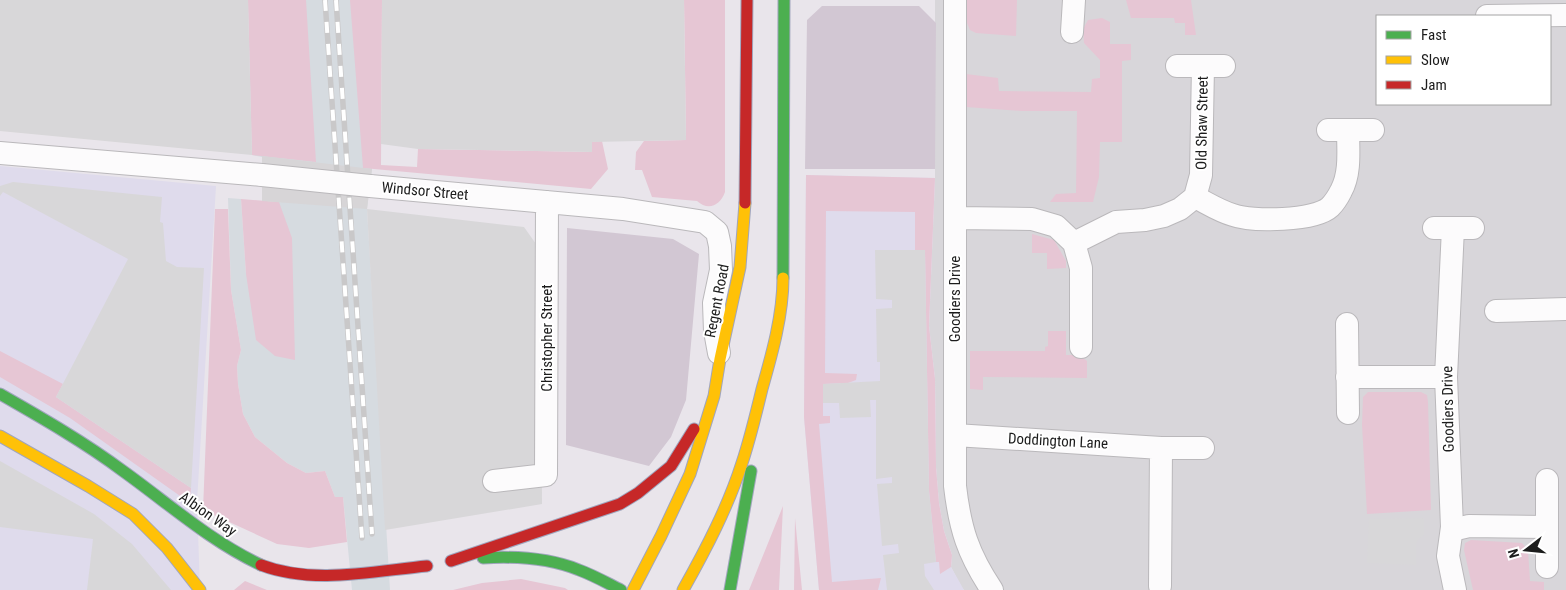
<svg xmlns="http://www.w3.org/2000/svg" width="1566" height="590" font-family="'Roboto Condensed',sans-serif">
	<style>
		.residential { fill: #d8d6da; fill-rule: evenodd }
		.commercial { fill: #dfdbec }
		.industrial { fill: #d6dbe0 }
		.construction { fill: #d2c7d3 }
		.grass { fill: #e6c6d4 }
		.parking { fill: #d8d7d9 }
		.pier { fill: #d7d5d7 }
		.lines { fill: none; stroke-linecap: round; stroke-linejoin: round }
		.street-casing { stroke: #bab8bb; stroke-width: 24 }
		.fast-casing { stroke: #a0a5bd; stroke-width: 13 }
		.slow-casing { stroke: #a0a5bd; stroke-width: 13 }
		.jam-casing { stroke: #a0a5bd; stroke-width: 13 }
		.street { stroke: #fcfbfc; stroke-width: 22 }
		.fast { stroke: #4caf50; stroke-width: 11 }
		.slow { stroke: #ffc107; stroke-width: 11 }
		.jam { stroke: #c62828; stroke-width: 11 }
		.rail-casing { stroke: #c9c8c9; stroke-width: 5.5 }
		.rail { stroke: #fff; stroke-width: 4; stroke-dasharray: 11; stroke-linecap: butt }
		.street-bridge-casing { stroke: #bab8bb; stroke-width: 24; stroke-linecap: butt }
		.street-bridge { stroke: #fcfbfc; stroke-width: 22 }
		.labels { text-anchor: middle; stroke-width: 4; stroke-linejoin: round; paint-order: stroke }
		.street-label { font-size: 15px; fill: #1c1c1c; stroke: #fff }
	</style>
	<rect width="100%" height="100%" fill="#e9e5eb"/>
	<path class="residential" d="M935,0H1566V590H964L962,588L951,567L952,555L944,531L939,503L936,467L935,379L929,326L935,178ZM1377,16H1550V104H1377Z"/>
	<path class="commercial" d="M0,166L216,186L197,502L200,590H0Z
		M806,175L935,178L929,326L935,379L936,467L939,503L944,531L952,555L951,567L964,590H819L804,417Z"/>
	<path class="industrial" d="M248,0H373L372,169L367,209L390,590H352L343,497H335L325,471L306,473L287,463L255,437L243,414L238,384L237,366L241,350L231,290L228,198L241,199L246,274L279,202L262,201V157L252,155Z"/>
	<path class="construction" d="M822,6H919L936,23L935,169H805L807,20Z
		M567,228L673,239L699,254L686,400L671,437L649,466L566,445Z"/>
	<path class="grass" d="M248,0H306L316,162L252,155Z
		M350,0H382L381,165L417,167L418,149L592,152V142L602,141L608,169L591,189L363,168Z
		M684,0H725V192C720,206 708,211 697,201L652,197L642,170H635L636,152L644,141L686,140Z
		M967,0H1017L1016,36L976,33L970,30L967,23Z
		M1126,0H1191L1196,35H1185V23H1175L1174,18H1131Z
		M1102,18L1110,22V44H1131V60L1122,61V142H1100L1099,177L1093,202H1050L1056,194L1076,193L1077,111H1022L966,107V74L998,78L999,91L1091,92L1092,79L1100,78V60L1084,43L1083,29L1088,20Z
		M806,175L935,178L929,326L935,379L936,467L939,503L944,531L952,555L951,567L940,574L939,562H936L929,491L925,250H915V212L826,211L825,373L857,374L856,380L848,383L823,384V416H830V423L819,424L832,582L881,578L878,590H819L804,417Z
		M241,199L279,202L292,238L295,360L275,356L256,340L246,274Z
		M215,209H228L231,290L241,350L237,366L238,384L243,414L255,437L287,463L306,473L325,471L335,497H343L347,542L309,548L277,544L203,510Z
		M1032,234L1054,240L1066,261V268L1047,269V253H1032Z
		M1048,331H1066V355H1079L1087,361V378L983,377V390L970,389V351H1045V347L1048,346Z
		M0,351L63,384L56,397L191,488L190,503L70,418L0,377Z
		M1368,392H1421L1427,395L1428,402L1431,510L1367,514L1362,425L1363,397Z
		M783,506L779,590H749Z
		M795,518L802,590H794Z
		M1471,540L1522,543L1528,550L1530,581L1544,582V590H1473L1464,550L1465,543Z
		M521,579L565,588L568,590H453L482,583Z
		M245,581L267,590H234Z"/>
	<path class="parking" d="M0,0H248L252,155L0,131Z
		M382,0H684L686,140L592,142V152L418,149L381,144Z
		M13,182L162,197L160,222L163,223L166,261L177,267L204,268L191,488L56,397L128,259L3,192L0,196V186Z
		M367,209L524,227L541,251L542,504L385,530Z
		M875,250H925L929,491L936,562L924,564L925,576L934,590H887L883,555L899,553L898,544L882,546L877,484L892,483V477L876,479V400H870L871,417L840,418L839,403H823V384L880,381V362H877L876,309L892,308V300L876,299Z
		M0,461L94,514L132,544L171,590H87L93,539L0,527Z
		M1424,518V535L1419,538L1416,544V565L1367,563L1369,519Z"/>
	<path class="pier" d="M262,156L372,169L367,209L262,201Z"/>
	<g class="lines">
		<defs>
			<path id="street" d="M955,0V486C960,529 968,554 992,590
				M1487,16L1566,15
				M1072,32L1074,0
				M1177,66H1224
				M1328,130H1373
				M0,153L262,175
				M370,186L623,209L705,222L717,232L720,246L721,270L714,303L715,331L719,353
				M1195,197C1207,203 1219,211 1233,215C1252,222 1315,221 1330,207C1334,203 1339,195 1341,191C1351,173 1348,149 1348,130
				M955,218L1032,219L1056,226L1074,243L1081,268V347
				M1434,228H1473
				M1453,228L1446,377L1452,527L1448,556L1455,590
				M1074,243L1116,222L1145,220L1164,216L1180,209L1195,197L1201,175L1203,66
				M1496,311L1566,309
				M1347,324L1348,413
				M1347,377H1446
				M955,435L1161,448H1203
				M1547,480V567
				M494,481L546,475L547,202
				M1452,530L1469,526L1547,527
				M1160,586L1161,448"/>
			<path id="fast" d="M783,278L784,0
				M0,394C42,418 84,442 123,471C169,504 210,541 261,565
				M483,558C515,556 549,558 579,570C593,575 607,583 621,590
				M730,590L751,471"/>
			<path id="slow" d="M0,436L88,486L133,514L167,548L200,590
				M633,590L661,536L690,474L714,396L720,359L740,267L745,203
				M683,590C706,549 728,507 742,463C750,439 756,414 762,389C772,354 783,315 783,278"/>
			<path id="jam" d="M745,203L747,0
				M451,561L620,504L638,493L671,466L694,429
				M261,565C313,585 374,571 427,566"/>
		</defs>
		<use href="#street" class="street-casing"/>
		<use href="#fast" class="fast-casing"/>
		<use href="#slow" class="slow-casing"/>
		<use href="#jam" class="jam-casing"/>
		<use href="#street" class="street"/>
		<use href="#fast" class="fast"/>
		<use href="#slow" class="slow"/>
		<use href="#jam" class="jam"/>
		<defs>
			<path id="rail" d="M325,0L362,538
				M336,0L372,534"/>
		</defs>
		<use href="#rail" class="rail-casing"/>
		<use href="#rail" class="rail"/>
		<defs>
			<path id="street-bridge" d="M262,175L370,186"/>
		</defs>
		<use href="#street-bridge" class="street-bridge-casing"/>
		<use href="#street-bridge" class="street-bridge"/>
	</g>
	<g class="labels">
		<g class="street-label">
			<text transform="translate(1202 123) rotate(-89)" y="5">Old Shaw Street</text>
			<text transform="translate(425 191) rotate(5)" y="5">Windsor Street</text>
			<text transform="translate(955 299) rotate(-90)" y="5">Goodiers Drive</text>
			<text transform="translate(717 301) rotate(-79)" y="5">Regent Road</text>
			<text transform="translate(547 338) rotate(-90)" y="5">Christopher Street</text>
			<text transform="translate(1448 409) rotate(-91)" y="5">Goodiers Drive</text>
			<text transform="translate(1058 441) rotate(3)" y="5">Doddington Lane</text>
			<text transform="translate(208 514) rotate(35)" y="5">Albion Way</text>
		</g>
	</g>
	<rect x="1376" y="15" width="175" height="90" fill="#ffffff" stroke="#a4a4a4"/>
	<rect x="1386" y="31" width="25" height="8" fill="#4caf50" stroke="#a4a4a4"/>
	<text x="1421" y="40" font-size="15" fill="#1c1c1c">Fast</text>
	<rect x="1386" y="56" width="25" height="8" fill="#ffc107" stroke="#a4a4a4"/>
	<text x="1421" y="65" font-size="15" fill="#1c1c1c">Slow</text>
	<rect x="1386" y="81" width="25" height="8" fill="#c62828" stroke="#a4a4a4"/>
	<text x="1421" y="90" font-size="15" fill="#1c1c1c">Jam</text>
	<g transform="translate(1526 550) rotate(254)" stroke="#ffffff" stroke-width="4" paint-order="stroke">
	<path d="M0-4L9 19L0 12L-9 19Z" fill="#1c1c1c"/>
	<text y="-8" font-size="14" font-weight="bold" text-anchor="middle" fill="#1c1c1c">N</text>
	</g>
</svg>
